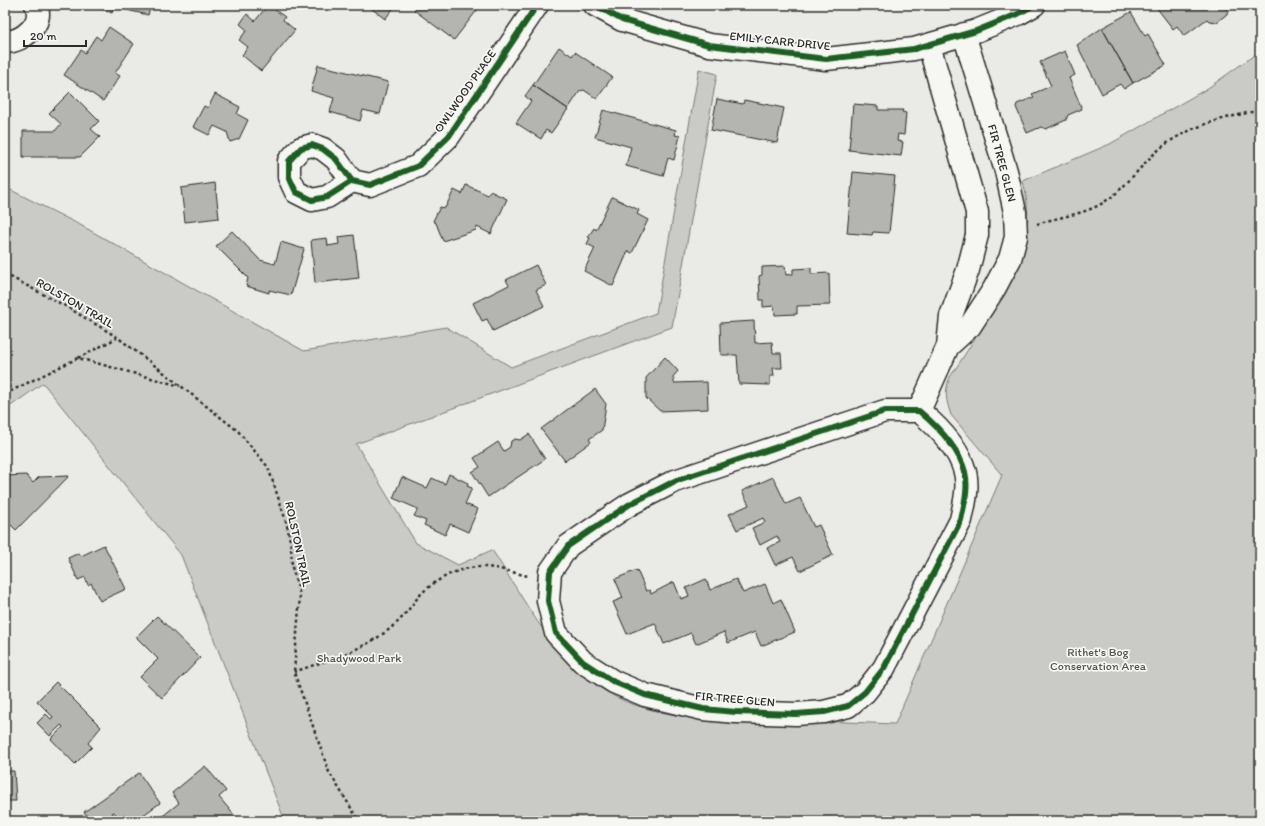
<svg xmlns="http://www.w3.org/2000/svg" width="1265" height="826" font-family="Itim,sans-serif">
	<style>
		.green { fill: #cacac7; stroke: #7a7a79 }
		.building { fill: #b4b4b1; stroke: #2b2b2b }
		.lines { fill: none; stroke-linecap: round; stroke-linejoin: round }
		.minor-casing { stroke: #2b2b2b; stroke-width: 25 }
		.path { stroke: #2b2b2b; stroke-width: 2.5; stroke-dasharray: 3 3; stroke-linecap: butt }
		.minor { stroke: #f6f6f2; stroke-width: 22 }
		.cycleway-casing { stroke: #f6f6f2; stroke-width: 8 }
		.cycleway { stroke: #1b5e20; stroke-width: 6 }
		.labels { text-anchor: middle; stroke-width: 3.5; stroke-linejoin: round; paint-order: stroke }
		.street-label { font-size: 12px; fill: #2b2b2b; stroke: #f6f6f2 }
		.park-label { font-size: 12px; fill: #535352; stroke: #f6f6f2 }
	</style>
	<rect width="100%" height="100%" fill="#eaeae6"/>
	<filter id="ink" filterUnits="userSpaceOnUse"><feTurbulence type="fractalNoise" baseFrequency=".025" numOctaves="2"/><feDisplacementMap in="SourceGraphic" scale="8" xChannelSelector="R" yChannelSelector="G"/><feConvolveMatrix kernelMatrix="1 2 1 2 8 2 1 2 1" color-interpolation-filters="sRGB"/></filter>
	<g filter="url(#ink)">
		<path class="green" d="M1260,51V821H285L181,555L43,383L5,410V343L8,339L5,337V187L84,227L304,351L446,327L511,367L656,313L699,69L717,74L672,327L356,444L416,543L458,565L492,550C527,603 556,665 614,696C633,706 654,711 675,715L895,724L1002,475L951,415C946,401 944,391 950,377C963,358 975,338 988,318C1018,271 1037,239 1023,181L1110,144L1208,88Z"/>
		<path class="building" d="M91,5H151L148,15L114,7L112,13Z
			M268,5L285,17L283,20L295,30L261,71L242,55L248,47L239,40L247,30L240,24L247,14L255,21Z
			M367,5H396L385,19Z
			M418,5H481L454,40L414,10Z
			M1159,5H1227L1228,6L1227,14L1217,22L1209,21L1207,19L1184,36L1177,26L1173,29L1156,7Z
			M1131,12L1145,36L1148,34L1166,65L1133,83L1102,28Z
			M109,27L134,44L115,73L120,76L103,101L64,75L81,50L85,53L96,36L101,40Z
			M1102,28L1133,83L1124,89L1120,84L1102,94L1077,45Z
			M559,47L572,56L575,52L612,77L597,99L584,90L580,91L568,109L533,85Z
			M1065,51L1075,75L1069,78L1082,109L1068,115L1066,120L1046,129L1041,127L1027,133L1016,107L1017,104L1034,97L1032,94L1051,86L1040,62Z
			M318,65L388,82L380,114L363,110L360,121L330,112L334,98L311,91Z
			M533,85L568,109L551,133L546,130L541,139L516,123L531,101L525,96Z
			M70,92L99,121L91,129L100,137L80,157H23V131H55L61,124L49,113Z
			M215,94L240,107L237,114L248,120L239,139L230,142L227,132L214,126L209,135L193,127L204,106L208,108Z
			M717,99L743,104L744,100L784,108L777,143L711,130Z
			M853,104L878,106V110H903L902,112L906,113L904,135L898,134L897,141L903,142L901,156L849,150Z
			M603,110L676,130L675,135L680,136L674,160L668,158L663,176L626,166L631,147L595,137Z
			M853,172L895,176L889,233L873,232L872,235L847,233Z
			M215,183L219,218L185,222L181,188Z
			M466,185L488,195L490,191L507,199L491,234L477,227L476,230L443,241L436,223L433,221L440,207L445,208L454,190L462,194Z
			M612,197L639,210L637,214L648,220L632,253L628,251L613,286L584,271L595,248L587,244L590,238L588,237L594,228L596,230Z
			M232,231L260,260L275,264L281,242L304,249L291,295L269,290V293L246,286L248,278L216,246Z
			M354,235L359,278L315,283L311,240L327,238L328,246L339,244L338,237Z
			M536,265L546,285L536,290L544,306L493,331L487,319L482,321L473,303L509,285L506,280Z
			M785,266L786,275L793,274V269L811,268V274L829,273L830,305L797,306V314L775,315L774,306L763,307V300H760L759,276L762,275V267Z
			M754,321L755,343L772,342L773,353H781L782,368H773L774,376H770V385L739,384L737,355H721L720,323Z
			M665,357L678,371L672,378H674V383L707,382L708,409L660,411L646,398V378Z
			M595,389L606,404L602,430L589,439L591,442L565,461L541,429Z
			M529,434L545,459L488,497L472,472L480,467L474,458L498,442L504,451L510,447L511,441L515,439L520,440Z
			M449,474L468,483L467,486L472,488L465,504L478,509L468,532L450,524L445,535L424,525L426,521L414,516L418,509L393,498L402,477L427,488L432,478L445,484Z
			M26,475L33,483L39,477L69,476L16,530L11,525L5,526V476Z
			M773,477L786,504L800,498L814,527L819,525L833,555L800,571L793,557L775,565L767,548L780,542L777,536L760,545L752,528L765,522L763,518L737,530L729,514L749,505L742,491Z
			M104,545L126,589L100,601L91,583L88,585L85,577L78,580L68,558L79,553L81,556Z
			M637,570L646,591L650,590L651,594L674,582L681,599L689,596L686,588L706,579L710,590L736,579L743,593L765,584L773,603L781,599L795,632L761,646L755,632L728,643L724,632L696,644L691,633L664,644L655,623L627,634L613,602L623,598L615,579Z
			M157,616L200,658L162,698L140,677L158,659L136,637Z
			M56,682L101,727L88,743L92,747L75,764L51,739L63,727L61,725L50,736L37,723L46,714L51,719L53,717L37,701Z
			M205,766L226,791L219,797L239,821H160L159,819L179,803L172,793Z
			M5,771H14L16,801H5Z
			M139,773L160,803L135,821H121L114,812L112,813L117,820L115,821H82L88,817L84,812Z"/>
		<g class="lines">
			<defs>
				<path id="minor" d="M595,5L622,20L709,45L826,59L914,49L976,31L1018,14L1034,5
					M5,42C22,42 45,24 36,5
					M352,181L327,197L312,200L296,192L289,177V161L301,148L312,145L323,149L336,159L352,181L370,185L418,166L449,136L537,5
					M948,346L970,326L994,289L1010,259L1016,237L1015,212L1006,171L964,34
					M885,411H919C937,426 959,448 965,472C969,488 964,505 961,520L884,668L865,692L848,706L824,712L796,714L736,712L703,709L645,695L614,682L583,662L556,633L548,601L550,572L568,546L603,522L630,504L675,481Z
					M919,411L948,346L951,316L968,270L977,235V212L929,45"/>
			</defs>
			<use href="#minor" class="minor-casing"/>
			<path class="path" d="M1037,224C1057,217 1082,215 1101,204C1122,192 1137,170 1154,154C1184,126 1221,119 1260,110
				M5,274L67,307L117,337L158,368L238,431L268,467L286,521L291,545L292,567L300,595L294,672L329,772L359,821
				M78,358L117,338
				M5,394L78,358L180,386
				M294,672C327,660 366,650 393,626C405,617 412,603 423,592C438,578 462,566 483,567C498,567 514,573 528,576"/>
			<use href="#minor" class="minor"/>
			<defs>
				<path id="cycleway" d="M595,5L622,20L709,45L826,59L914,49L976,31L1018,14L1034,5
					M352,181L327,197L312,200L296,192L289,177V161L301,148L312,145L323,149L336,159L352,181L370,185L418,166L449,136L537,5
					M885,411H919C937,426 959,448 965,472C969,488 964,505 961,520L884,668L865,692L848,706L824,712L796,714L736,712L703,709L645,695L614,682L583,662L556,633L548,601L550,572L568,546L603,522L630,504L675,481Z"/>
			</defs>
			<use href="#cycleway" class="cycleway-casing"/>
			<use href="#cycleway" class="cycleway"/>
		</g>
	</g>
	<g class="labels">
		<g class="street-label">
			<text transform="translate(780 41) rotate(6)" y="4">EMILY CARR DRIVE</text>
			<text transform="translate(465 91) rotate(-55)" y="4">OWLWOOD PLACE</text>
			<text transform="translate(1002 163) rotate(75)" y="4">FIR TREE GLEN</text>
			<text transform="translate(75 303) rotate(30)" y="4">ROLSTON TRAIL</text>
			<text transform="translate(298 544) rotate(78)" y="4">ROLSTON TRAIL</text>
			<text transform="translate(735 699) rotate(5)" y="4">FIR TREE GLEN</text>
		</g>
		<g class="park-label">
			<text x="1098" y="656">Rithet's Bog<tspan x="1098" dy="14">Conservation Area</tspan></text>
			<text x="359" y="662">Shadywood Park</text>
		</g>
	</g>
	<rect width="1265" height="826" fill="none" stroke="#f6f6f2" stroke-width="20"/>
	<rect x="10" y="10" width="1245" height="806" fill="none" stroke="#2b2b2b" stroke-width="1.5" filter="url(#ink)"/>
	<path d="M24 40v6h62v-6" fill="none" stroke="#2b2b2b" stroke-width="2"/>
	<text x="30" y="40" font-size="12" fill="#2b2b2b" stroke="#f6f6f2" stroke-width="3" paint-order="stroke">20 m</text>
</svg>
